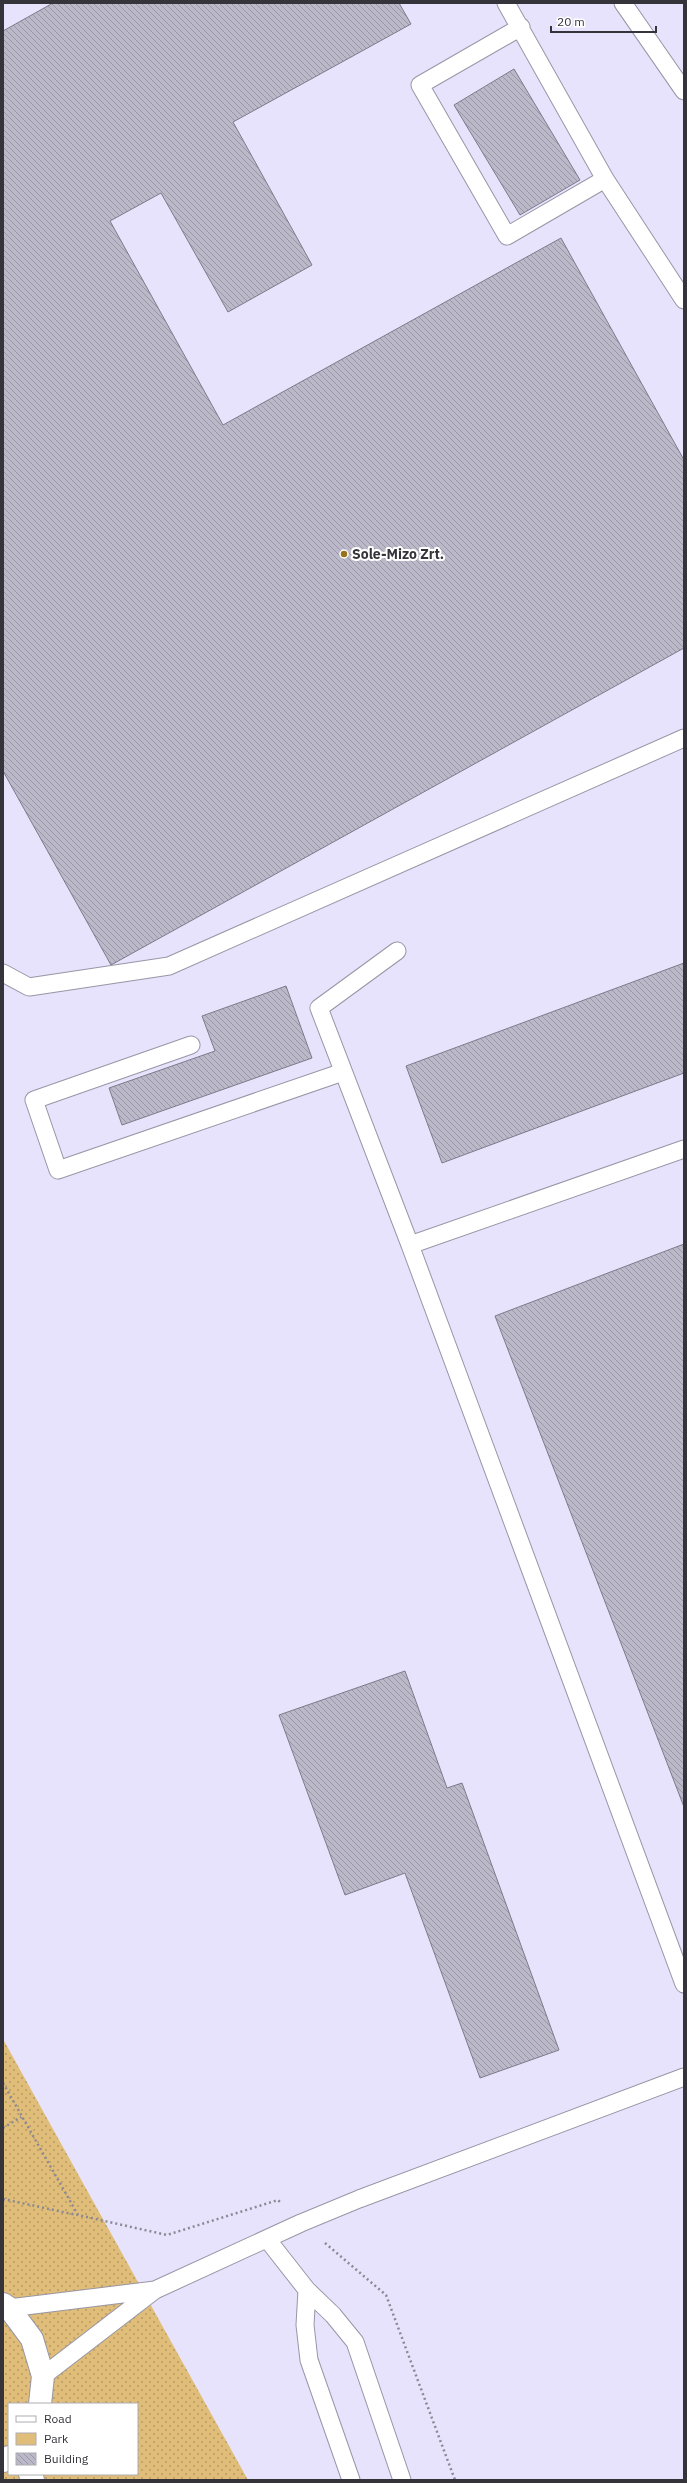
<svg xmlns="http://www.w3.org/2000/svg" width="687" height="2483" font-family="'IBM Plex Sans',sans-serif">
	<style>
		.built { fill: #e7e3fc }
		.green { fill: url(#green-dots); fill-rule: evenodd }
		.building { fill: url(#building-back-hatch); stroke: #7d7b8a }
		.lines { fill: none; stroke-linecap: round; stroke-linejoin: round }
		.service-casing { stroke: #9896a5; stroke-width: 19 }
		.primary-casing { stroke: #9896a5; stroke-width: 24 }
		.path { stroke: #8b8993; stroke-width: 2.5; stroke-dasharray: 2 3; stroke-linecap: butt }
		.service { stroke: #fff; stroke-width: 17 }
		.primary { stroke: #fff; stroke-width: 22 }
		.poi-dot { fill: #96721b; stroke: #fff; stroke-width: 1.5 }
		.labels { text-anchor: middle; stroke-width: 4; stroke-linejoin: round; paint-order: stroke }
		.poi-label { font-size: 14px; font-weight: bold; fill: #35343b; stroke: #fff; text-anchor: start }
	</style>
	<defs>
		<pattern id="green-dots" width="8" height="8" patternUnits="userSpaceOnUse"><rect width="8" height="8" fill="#e0bd79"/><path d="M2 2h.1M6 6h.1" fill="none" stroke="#b69a64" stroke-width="1.8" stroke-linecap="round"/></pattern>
		<pattern id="building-back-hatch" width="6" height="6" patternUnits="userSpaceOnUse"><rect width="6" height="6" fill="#bbb9c9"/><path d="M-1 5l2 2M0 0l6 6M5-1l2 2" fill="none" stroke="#9997a4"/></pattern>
	</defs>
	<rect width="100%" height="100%" fill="#f1eefc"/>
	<path class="built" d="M3,3H684V2480H248L3,2039Z"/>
	<path class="green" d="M3,2039L248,2480H3ZM9,2404H137V2474H9Z"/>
	<path class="building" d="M53,3H399L411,24L233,122L312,265L228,312L161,193L110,221L223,425L561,238L684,460V648L111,965L3,771V31Z
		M514,69L580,180L520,215L454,105Z
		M684,963V1073L442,1163L406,1066Z
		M286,986L312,1058L122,1125L109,1088L215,1051L202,1016Z
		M684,1244V1807L495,1316Z
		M405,1671L447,1788L462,1783L559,2050L480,2078L405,1873L345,1895L279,1715Z"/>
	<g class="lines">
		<defs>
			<path id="service" d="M506,3L605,179L684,300
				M623,3L684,91
				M521,27L420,85L507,236L605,179
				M397,951L319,1008L410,1245
				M3,973L29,987L169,966L684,738
				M191,1045L34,1100L58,1170L343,1072
				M684,1149L410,1245L684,1984
				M267,2239L307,2290L333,2315L355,2342L402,2480
				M307,2290L305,2325L309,2360L351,2480
				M9,2308L155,2290
				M43,2376L155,2290L301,2223L359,2199L684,2077"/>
			<path id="primary" d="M3,2304L9,2308L32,2339L43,2376L40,2404
				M3,2461L9,2457
				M30,2474L33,2480"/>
		</defs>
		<use href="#service" class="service-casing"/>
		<use href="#primary" class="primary-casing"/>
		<path class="path" d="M3,2083L78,2215L167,2235L278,2200L281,2203
			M3,2128L21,2117
			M3,2199L77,2215
			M325,2243L386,2295L455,2480"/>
		<use href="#service" class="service"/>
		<use href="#primary" class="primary"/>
	</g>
	<circle class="poi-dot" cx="344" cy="554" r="4"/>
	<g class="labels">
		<g class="poi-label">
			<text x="352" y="559">Sole-Mizo Zrt.</text>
		</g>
	</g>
	<rect width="687" height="2483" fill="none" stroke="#35343b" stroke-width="8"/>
	<rect x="8" y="2403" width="130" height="72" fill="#ffffff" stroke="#aeaeb1"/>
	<rect x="16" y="2416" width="20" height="6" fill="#ffffff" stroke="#aeaeb1"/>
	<text x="44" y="2423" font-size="12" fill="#35343b">Road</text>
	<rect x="16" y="2433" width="20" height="12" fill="#e0bd79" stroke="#aeaeb1"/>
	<text x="44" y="2443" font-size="12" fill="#35343b">Park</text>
	<rect x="16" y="2453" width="20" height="12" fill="url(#building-back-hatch)" stroke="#aeaeb1"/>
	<text x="44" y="2463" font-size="12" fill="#35343b">Building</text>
	<path d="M551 26v6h105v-6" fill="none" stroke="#35343b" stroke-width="2"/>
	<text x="557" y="26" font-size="12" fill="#35343b" stroke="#ffffff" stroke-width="3" paint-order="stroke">20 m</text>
</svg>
